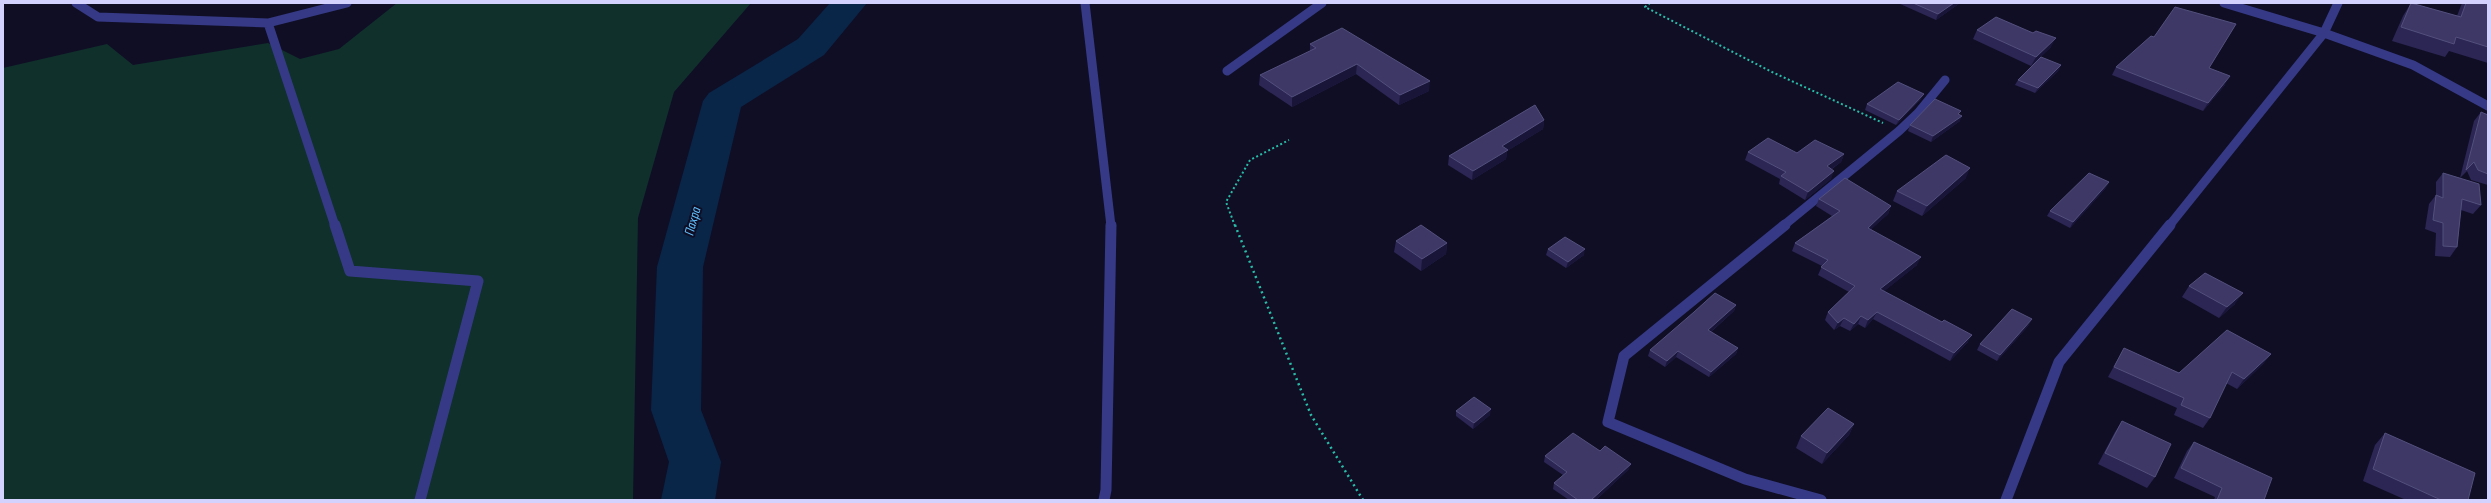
<svg xmlns="http://www.w3.org/2000/svg" width="2491" height="503" font-family="'Sofia Sans Condensed',sans-serif">
	<style>
		.green { fill: #10302c }
		.lines { fill: none; stroke-linecap: round; stroke-linejoin: round }
		.river { fill: #092648; fill-rule: evenodd }
		.path-far1 { stroke: #29bca7; stroke-width: 2; stroke-dasharray: 2 2.5; stroke-linecap: butt }
		.path { stroke: #29bca7; stroke-width: 2.5; stroke-dasharray: 2 3.5; stroke-linecap: butt }
		.minor-far1 { stroke: #363a86; stroke-width: 9 }
		.minor { stroke: #363a86; stroke-width: 11 }
		.wall { fill: #2b2654 }
		.shaded-wall { fill: #181539 }
		.building { fill: #3d3866; stroke: #54507e }
		.labels { text-anchor: middle; stroke-width: 4; stroke-linejoin: round; paint-order: stroke }
		.water-label { font-size: 14px; font-style: italic; fill: #60c3ff; stroke: #100e25 }
	</style>
	<rect width="100%" height="100%" fill="#100e25"/>
	<path class="green" d="M397,3H751L674,92L638,218L633,500H3V68L107,44L133,65L268,43L300,59L339,49Z"/>
	<g class="lines">
		<path class="river" d="M830,3H867L824,55L741,107L703,267L701,410L721,462L715,500H661L669,462L651,410L657,267L703,101L709,93L798,39Z"/>
		<path class="path-far1" d="M1650,3L1645,7L1772,72L1883,123
			M1235,226L1226,202L1250,160L1289,140"/>
		<path class="path" d="M1235,225L1311,415L1363,500"/>
		<path class="minor-far1" d="M76,3L98,17L268,23L347,3
			M1085,3L1111,226
			M2338,3L2324,33L2413,65L2488,106
			M268,23L335,226
			M1227,71L1322,3
			M1783,226L1899,131L1918,113L1945,80
			M2169,226L2324,33L2224,3"/>
		<path class="minor" d="M335,225L350,271L478,281L420,500
			M1785,225L1624,356L1608,422L1745,479L1821,500
			M1104,500L1106,490L1111,225
			M2006,500L2059,362L2170,225"/>
	</g>
	<path class="wall" d="M1898,3H1960L1936,20Z
		M2411,3L2457,16L2462,3H2488V63L2449,51L2445,57L2392,41L2403,16Z
		M2236,24L2209,68L2225,85L2203,111L2112,75L2116,67L2154,37Z
		M1977,30L2051,47L2031,66L1973,39Z
		M1310,44L1429,91L1399,105L1356,74L1292,107L1259,85L1260,75L1310,51Z
		M2061,65L2058,71L2035,93L2015,85L2018,80Z
		M1921,99L1896,125L1865,110L1867,104Z
		M2481,112L2488,115V185L2471,180L2467,171L2460,178L2481,205L2473,214L2461,210L2457,247L2450,257L2435,256L2436,233L2425,229L2429,204L2436,195V182L2443,173L2460,178L2474,121Z
		M1960,115V121L1931,142L1908,131L1910,125Z
		M1544,120L1543,129L1507,151L1506,159L1472,180L1448,165L1449,156Z
		M1748,152L1797,153L1844,154L1841,162L1832,169L1831,179L1805,200L1779,184L1780,179L1745,160Z
		M1966,178L1922,216L1893,201L1897,191Z
		M2106,188L2070,228L2047,216L2050,211Z
		M1819,199L1891,206L1888,214L1871,229L1917,265L1884,291L1968,342L1950,361L1873,319L1865,328L1858,324L1850,331L1840,326L1834,330L1825,320L1828,312L1849,292L1818,275L1822,266L1792,251L1795,243L1832,216L1816,206Z
		M1396,241L1447,243L1446,254L1421,271L1394,252Z
		M1548,249L1584,255L1566,268L1546,255Z
		M2189,286L2235,304L2219,318L2182,297Z
		M1736,305L1734,311L1711,332L1738,348L1736,354L1709,377L1676,357L1665,367L1648,356L1650,350Z
		M2029,325L1997,361L1977,350L1980,344Z
		M2124,348L2179,373L2271,354L2263,364L2237,389L2226,383L2210,418L2203,428L2174,415L2177,408L2108,377Z
		M1456,411L1490,415L1473,429L1456,416Z
		M2122,421L2155,477L2147,488L2098,464L2115,432Z
		M1854,424L1849,435L1822,464L1796,448L1801,436Z
		M2385,433L2468,500H2406L2363,481L2375,445Z
		M2194,442L2264,500H2214L2215,497L2174,478L2187,451Z
		M1600,451L1629,469L1596,500H1569L1553,489L1554,483L1563,475L1544,462L1545,456Z"/>
	<path class="shaded-wall" d="M1954,3H1960L1936,20L1938,14Z
		M2056,38L2051,47L2031,66L2036,57Z
		M1357,64L1356,74L1292,107V97Z
		M2061,65L2058,71L2035,93L2038,88Z
		M2230,76L2225,85L2203,111L2208,103Z
		M1430,81L1429,91L1399,105L1400,95Z
		M1924,94L1921,99L1896,125L1899,120Z
		M1962,116L1960,121L1931,142L1933,136Z
		M1544,120L1543,129L1507,151L1506,159L1472,180L1473,171L1502,146Z
		M1844,154L1841,162L1824,174L1827,166Z
		M1970,168L1966,178L1922,216L1927,206Z
		M1834,171L1831,179L1805,200L1808,192Z
		M2109,182L2106,188L2070,228L2073,222Z
		M1891,206L1888,214L1865,235L1868,228Z
		M1447,243L1446,254L1421,271L1422,259Z
		M1585,249L1584,255L1566,268L1568,262Z
		M1921,257L1917,265L1877,297L1880,289Z
		M2243,293L2235,304L2219,318L2227,307Z
		M1736,305L1734,311L1706,336L1708,330Z
		M1877,312L1873,319L1865,328L1868,320Z
		M1861,316L1858,324L1850,331L1854,324Z
		M1844,318L1840,326L1834,330L1838,323Z
		M2032,319L2029,325L1997,361L2000,355Z
		M1972,335L1968,342L1950,361L1954,353Z
		M1738,348L1736,354L1709,377L1711,372Z
		M1678,351L1676,357L1665,367L1667,361Z
		M2271,354L2263,364L2237,389L2244,379Z
		M1491,409L1490,415L1473,429L1474,423Z
		M1854,424L1849,435L1822,464L1827,453Z
		M1631,464L1629,469L1596,500H1591Z"/>
	<path class="building" d="M1913,3H1954L1938,14Z
		M2411,3L2461,17L2466,3H2488V47L2456,37L2454,44L2401,27Z
		M2175,7L2236,24L2209,68L2230,76L2208,103L2116,67L2151,36L2154,37Z
		M1996,17L2033,33L2036,31L2056,38L2036,57L1977,30Z
		M1342,28L1430,81L1400,95L1357,64L1292,97L1260,75L1316,48L1310,44Z
		M2041,57L2061,65L2038,88L2018,80Z
		M1898,82L1924,94L1899,120L1867,104Z
		M1935,99L1961,111L1958,114L1962,116L1933,136L1910,125Z
		M1535,105L1544,120L1502,146L1508,150L1473,171L1449,156Z
		M2481,112L2488,115V174L2478,170L2474,162L2466,170Z
		M1768,138L1797,153L1815,140L1844,154L1827,166L1834,171L1808,192L1781,176L1786,172L1748,152Z
		M1946,155L1970,168L1927,206L1897,191Z
		M2089,173L2109,182L2073,222L2050,211Z
		M2443,173L2479,184L2481,205L2462,199L2457,247L2443,246V223L2433,220L2436,195L2443,198Z
		M1845,178L1891,206L1868,228L1921,257L1880,289L1942,322L1944,320L1972,335L1954,353L1877,312L1868,320L1861,316L1854,324L1844,318L1838,323L1828,312L1855,286L1821,267L1828,260L1795,243L1840,211L1819,199Z
		M1421,225L1447,243L1422,259L1396,241Z
		M1565,237L1585,249L1568,262L1548,249Z
		M2205,273L2243,293L2227,307L2189,286Z
		M1715,293L1736,305L1708,330L1738,348L1711,372L1678,351L1667,361L1650,350L1694,312Z
		M2012,309L2032,319L2000,355L1980,344Z
		M2227,330L2271,354L2244,379L2232,372L2210,418L2181,405L2184,398L2114,367L2124,348L2179,373Z
		M1474,397L1491,409L1474,423L1456,411Z
		M1828,408L1854,424L1827,453L1801,436Z
		M2122,421L2171,444L2155,477L2105,453Z
		M1573,433L1600,451L1605,446L1631,464L1591,500H1578L1554,483L1567,472L1545,456Z
		M2385,433L2475,473L2468,500H2441L2373,469Z
		M2194,442L2272,478L2264,500H2217L2222,488L2181,468Z"/>
	<g class="labels">
		<g class="water-label">
			<text transform="translate(692 221) rotate(-75)" y="5">Пахра</text>
		</g>
	</g>
	<rect width="2491" height="503" fill="none" stroke="#d3d2ff" stroke-width="8"/>
</svg>
